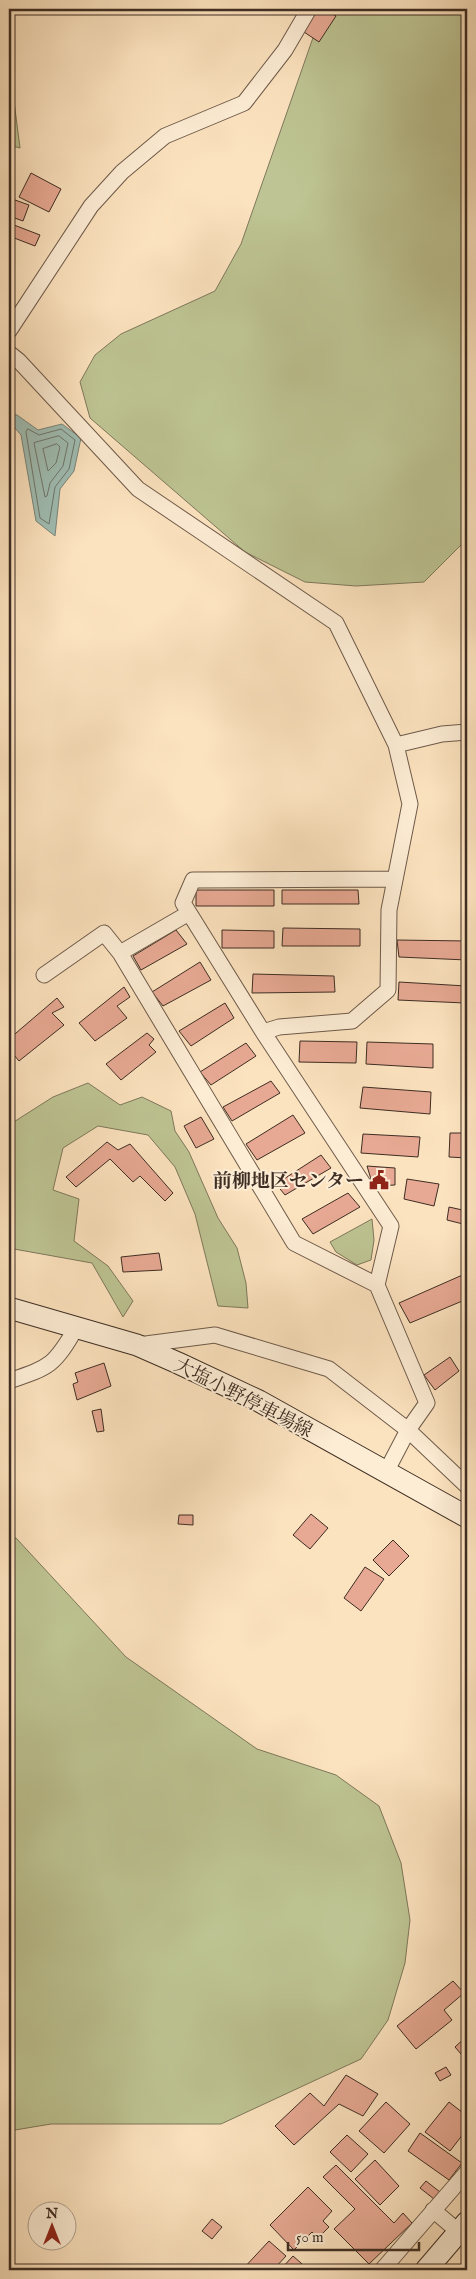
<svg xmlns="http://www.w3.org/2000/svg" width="476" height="2279" font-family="'IM FELL English','Noto Serif JP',serif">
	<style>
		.green { fill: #bec493; stroke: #7e785b }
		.water { fill: #9fbeb4; stroke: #78847a }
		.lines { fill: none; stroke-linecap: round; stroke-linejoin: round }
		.shore { stroke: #6e766c; stroke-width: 1 }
		.building { fill: #e7a993; stroke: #3e2d23 }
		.street-casing { stroke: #6e5a4a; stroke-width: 17 }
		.secondary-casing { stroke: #3e2d23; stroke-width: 23 }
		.street { stroke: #fdedd5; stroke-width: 15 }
		.secondary { stroke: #fdedd5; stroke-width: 21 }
		.labels { text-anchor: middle; stroke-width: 4; stroke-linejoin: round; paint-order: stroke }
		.poi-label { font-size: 19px; font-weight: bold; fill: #3e2d23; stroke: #fdedd5; text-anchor: end }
		.street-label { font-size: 19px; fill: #3e2d23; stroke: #fdedd5 }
	</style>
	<rect width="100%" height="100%" fill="#fce3bf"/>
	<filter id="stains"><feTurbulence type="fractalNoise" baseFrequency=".004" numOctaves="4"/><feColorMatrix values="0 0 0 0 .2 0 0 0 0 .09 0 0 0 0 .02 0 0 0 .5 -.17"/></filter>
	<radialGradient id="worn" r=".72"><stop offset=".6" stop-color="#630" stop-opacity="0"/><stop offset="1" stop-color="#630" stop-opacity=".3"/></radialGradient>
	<path class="green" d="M323,9H467V314L463,338L467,363V539L424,582L356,586L305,582L245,552L90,418L80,382L95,355L121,334L215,291L241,244Z
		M9,62L20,148L9,145Z
		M88,1083L120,1105L142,1097L171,1111L175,1131L189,1152L218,1218L237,1248L246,1283L248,1308L218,1306L195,1214L175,1167L148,1135L98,1126L63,1148L53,1190L79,1199L74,1241L108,1266L133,1301L123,1317L92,1263L14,1249L9,1219V1125L53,1097Z
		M372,1219L374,1240L371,1260L357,1265L336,1252L330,1242Z
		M9,1537L16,1538L126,1657L257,1749L336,1775L379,1806L401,1863L410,1920L405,1963L388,2020L361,2059L221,2124H51L9,2131Z"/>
	<path class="water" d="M9,413L17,415L38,430L62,424L81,438L74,471L60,489L55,536L36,521L21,435L9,421Z"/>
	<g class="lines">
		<path class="shore" d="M28,429L39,435L61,429L75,440L69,469L55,487L49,524L40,518L26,432Z
			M59,436L68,443L63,466L50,483L47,496L45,497L34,443Z
			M57,444L60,447L56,463L48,471L43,449Z"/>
	</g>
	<path class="building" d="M315,9H324L336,16L319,42L301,30Z
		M31,173L61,189L49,212L19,197Z
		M15,200L29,205L23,221L9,216Z
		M14,225L40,235L35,246L9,236Z
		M196,890H274V906H196Z
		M282,890H358L359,904H282Z
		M283,928L360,929V946H282Z
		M176,930L187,944L141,970L133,956Z
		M222,930L274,931V948H222Z
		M397,940L467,941V960L399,957Z
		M200,962L211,980L163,1006L152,992Z
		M253,974L334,976L335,992L252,993Z
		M399,982L466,986L465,1003L398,1000Z
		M124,987L130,997L117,1006L127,1018L95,1041L79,1023Z
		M57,998L64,1007L52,1013L64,1025L19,1061L9,1049V1039Z
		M225,1003L234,1018L191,1046L179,1031Z
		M147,1033L154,1039L149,1045L156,1052L121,1080L106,1064Z
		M300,1041L357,1042L356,1063L299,1062Z
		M367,1042L433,1044V1068L366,1064Z
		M246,1043L256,1056L211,1085L200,1072Z
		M271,1081L280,1093L232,1121L223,1107Z
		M363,1087L431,1092L430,1114L360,1108Z
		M293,1115L305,1133L257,1160L246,1144Z
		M201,1117L214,1139L196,1148L184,1126Z
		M450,1133H467V1158L449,1157Z
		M363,1134L420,1137L418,1157L361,1153Z
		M107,1142L118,1150L130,1144L173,1193L165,1201L140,1176L133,1182L110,1159L76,1187L66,1177Z
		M321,1155L331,1168L285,1195L276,1184Z
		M367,1166L395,1168V1185L373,1186Z
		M407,1179L439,1184L434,1206L404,1199Z
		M348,1193L360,1207L313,1234L302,1219Z
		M449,1207L467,1211V1225L447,1220Z
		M159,1253L162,1270L123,1272L121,1257Z
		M467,1273V1299L410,1323L399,1303Z
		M450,1357L459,1371L435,1390L424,1375Z
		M104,1363L111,1386L77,1400L73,1384L78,1382L75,1373Z
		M101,1409L104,1431L97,1432L92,1411Z
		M311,1514L328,1528L310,1549L293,1535Z
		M179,1515H193V1525L178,1524Z
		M393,1540L409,1556L389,1576L373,1560Z
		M365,1567L384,1579L361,1611L344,1598Z
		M453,1981L464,1993L444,2010L452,2020L416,2049L397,2026Z
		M467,2036V2061L455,2047Z
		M446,2067L451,2075L440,2081L435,2073Z
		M346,2075L378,2094L363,2116L339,2104L294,2145L275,2126L310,2093L324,2106Z
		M386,2102L410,2124L384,2153L359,2131Z
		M449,2102L467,2116V2129L450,2151L425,2132Z
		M420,2133L462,2163L449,2180L408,2151Z
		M347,2135L368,2154L351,2172L330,2152Z
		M375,2160L399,2186L380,2205L355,2179Z
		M336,2165L394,2223L403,2213L412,2223L369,2264L334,2229L355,2209L323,2177Z
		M426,2181L440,2192L434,2199L420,2188Z
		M308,2187L332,2211L323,2221L329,2227L318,2238L312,2232L294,2250L270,2225Z
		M212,2219L222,2227L212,2239L202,2231Z
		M269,2241L286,2256L273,2270H242Z
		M293,2256L309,2270H280Z"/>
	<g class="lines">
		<defs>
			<path id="street" d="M9,331L91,206L122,172L165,136L244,103L285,50L309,9
				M9,353L19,361L138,489L336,623L396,745L410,804L389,910L388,990L352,1021L279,1027L263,1032L391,1226L377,1285L427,1403L408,1430L386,1472
				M396,745L442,734L467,732
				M120,953L189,913
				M44,975L104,933L120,953L294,1243L377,1285
				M263,1032L183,903L193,880L395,879
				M138,1345L215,1335L329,1369L408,1430L467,1486
				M9,1381C50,1367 54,1366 76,1328
				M433,2210L459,2232
				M382,2270L467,2172"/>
			<path id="secondary" d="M9,1308L137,1345L178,1363L259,1401L467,1517
				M426,2270L467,2222"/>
		</defs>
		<use href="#street" class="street-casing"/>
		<use href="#secondary" class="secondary-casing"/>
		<use href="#street" class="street"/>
		<use href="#secondary" class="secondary"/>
	</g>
	<defs>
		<symbol id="civic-bare" viewBox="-9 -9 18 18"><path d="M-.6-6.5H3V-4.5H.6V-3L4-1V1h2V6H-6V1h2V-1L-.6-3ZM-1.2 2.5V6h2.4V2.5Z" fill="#8f2418" stroke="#fdedd5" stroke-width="2.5" paint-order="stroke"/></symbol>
	</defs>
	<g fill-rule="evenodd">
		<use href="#civic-bare" x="365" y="1166" width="28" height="28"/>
	</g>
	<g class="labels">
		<g class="poi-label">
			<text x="364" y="1187">前柳地区センター</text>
		</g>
		<g class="street-label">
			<text transform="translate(244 1397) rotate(27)" y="7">大塩小野停車場線</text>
		</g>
	</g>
	<rect width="476" height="2279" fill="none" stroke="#fce3bf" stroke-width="30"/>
	<rect x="10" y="10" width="456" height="2259" fill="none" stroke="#3e2d23" stroke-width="2.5"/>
	<rect x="15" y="15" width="446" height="2249" fill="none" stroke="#3e2d23"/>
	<g transform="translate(52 2226)"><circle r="24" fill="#fdedd5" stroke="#b1a08e"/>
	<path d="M0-4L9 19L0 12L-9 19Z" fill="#8f2418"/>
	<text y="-8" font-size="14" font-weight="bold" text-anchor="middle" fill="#3e2d23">N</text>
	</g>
	<path d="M288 2242v8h131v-8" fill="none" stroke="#3e2d23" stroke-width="2.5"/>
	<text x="296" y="2242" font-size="15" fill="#3e2d23" stroke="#fdedd5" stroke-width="4" paint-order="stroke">50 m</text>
	<rect width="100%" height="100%" filter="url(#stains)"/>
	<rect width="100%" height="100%" fill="url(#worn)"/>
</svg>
